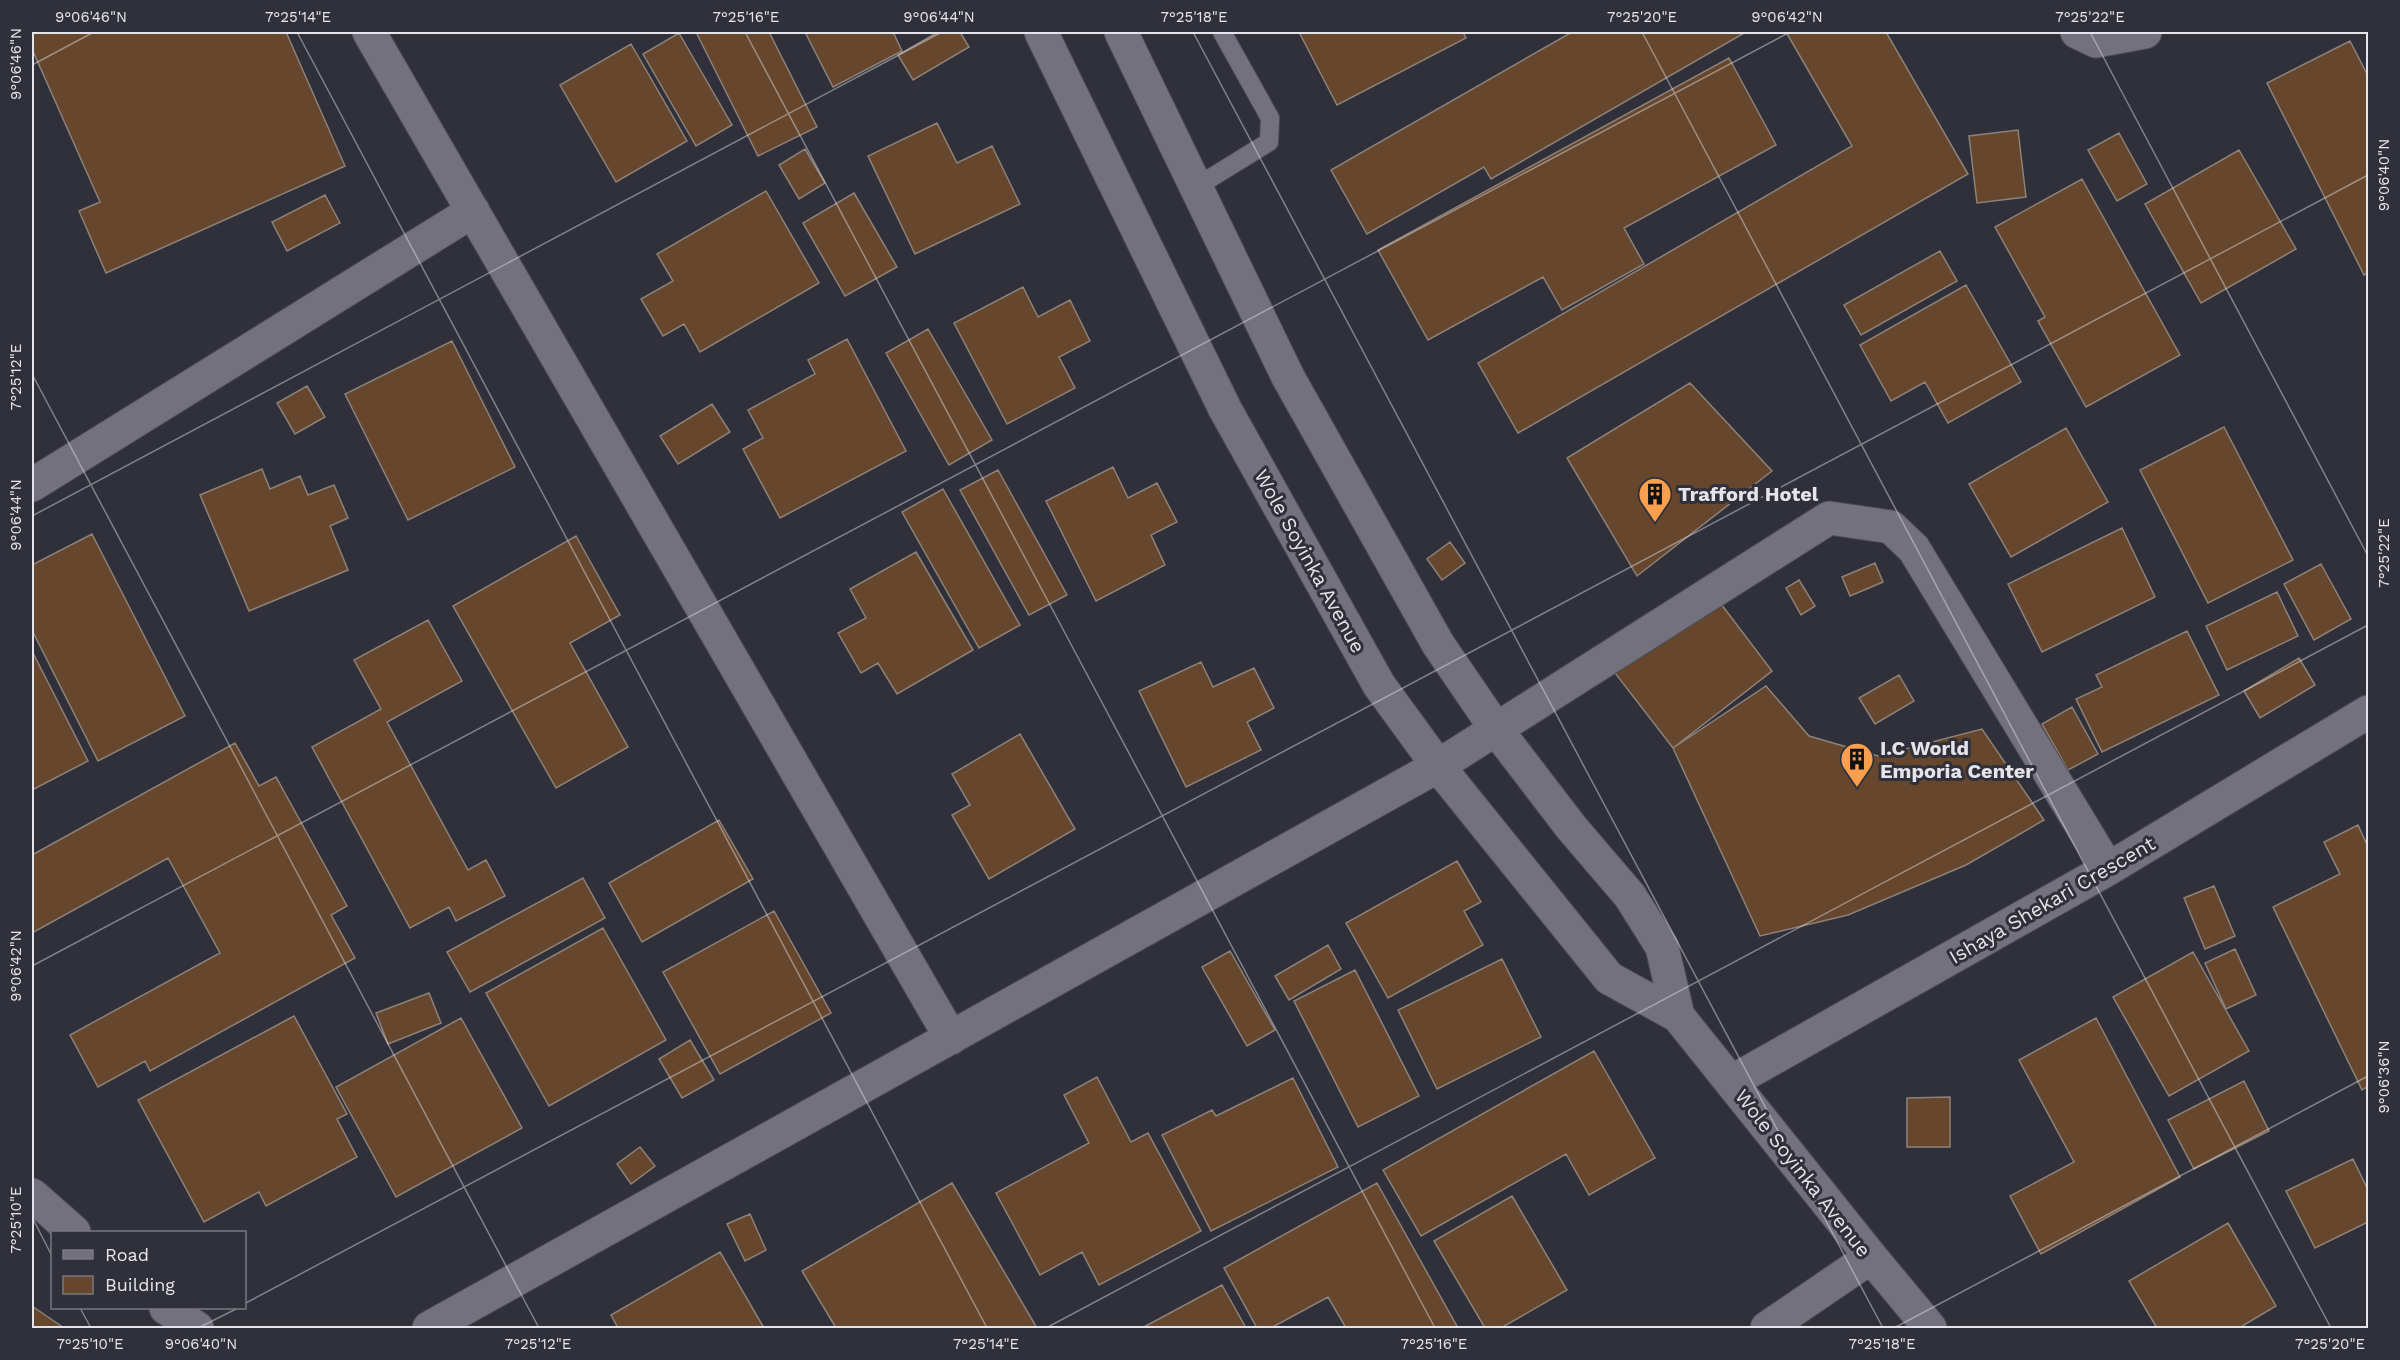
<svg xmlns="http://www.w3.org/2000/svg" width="2400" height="1360" font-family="'Work Sans',sans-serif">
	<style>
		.building { fill: #66472d; stroke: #8c827a; stroke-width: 1.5 }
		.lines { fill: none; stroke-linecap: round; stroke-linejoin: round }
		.service-casing { stroke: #4d4d55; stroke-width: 20 }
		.minor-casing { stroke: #4d4d55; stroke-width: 35 }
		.service { stroke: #72717d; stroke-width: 18 }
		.minor { stroke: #72717d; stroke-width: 33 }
		.ticks { fill: none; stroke: #e4e4ea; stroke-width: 1.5; stroke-opacity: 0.45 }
		.labels { text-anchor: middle; stroke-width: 6; stroke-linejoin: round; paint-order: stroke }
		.poi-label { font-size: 20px; font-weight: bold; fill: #e4e4ea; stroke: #30303a; text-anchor: start }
		.street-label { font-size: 20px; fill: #e4e4ea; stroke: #30303a }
		.neatline { fill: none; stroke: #e4e4ea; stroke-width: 2 }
		.ticks-label { font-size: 15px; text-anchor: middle; fill: #e4e4ea }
	</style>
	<rect width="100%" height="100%" fill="#30303a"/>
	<path class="building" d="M32,32H286L345,166L106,273L79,211L100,202L32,49Z
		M696,32H769L817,127L758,156Z
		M805,32H893L902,51L833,87Z
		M938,32H960L969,47L913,80L898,55Z
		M1299,32H1463L1466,38L1337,105Z
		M1572,32H1746L1491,179L1484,167L1367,234L1331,170Z
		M1786,32H1886L1968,174L1518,433L1478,363L1852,146Z
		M679,33L732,125L696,146L643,54Z
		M2350,41L2368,76V272L2364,275L2267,83Z
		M631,44L687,141L616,182L560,85Z
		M1729,58L1776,145L1624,228L1644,264L1562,310L1543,277L1428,340L1378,250Z
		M937,123L957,163L992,146L1020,204L915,254L868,156Z
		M2018,130L2026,197L1977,203L1969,136Z
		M2119,133L2147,184L2117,201L2088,150Z
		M805,149L825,183L799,199L779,165Z
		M2239,150L2296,249L2201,303L2145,204Z
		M2082,179L2180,355L2086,407L2038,321L2045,317L1995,227Z
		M766,191L819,283L700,352L684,324L663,336L641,299L673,281L657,254Z
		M854,193L897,267L845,296L803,223Z
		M325,195L340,223L287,251L272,222Z
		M1940,251L1957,281L1861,335L1844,305Z
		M1966,285L2021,382L1948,423L1925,382L1891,401L1860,345Z
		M1023,287L1038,317L1070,300L1090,341L1059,357L1075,388L1007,424L954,323Z
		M928,329L992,440L949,465L886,353Z
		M847,339L906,451L780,518L743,449L763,438L748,410L815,374L808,360Z
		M452,341L515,467L408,520L345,394Z
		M1690,383L1772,471L1637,576L1567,458Z
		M307,386L325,417L295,434L277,403Z
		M712,404L730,432L678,464L660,436Z
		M2224,427L2293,560L2208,603L2140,470Z
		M2066,428L2108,502L2011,557L1969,484Z
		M1113,467L1128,498L1157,483L1177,522L1151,535L1165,565L1096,601L1046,501Z
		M262,469L270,489L300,476L308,495L334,485L348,518L330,526L348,570L249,611L200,495Z
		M998,470L1067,595L1029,615L960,490Z
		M943,489L1020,625L979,648L902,512Z
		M2122,528L2155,597L2042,652L2008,584Z
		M92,534L185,716L98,761L32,630V565Z
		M576,536L620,615L570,643L628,747L556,788L453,606Z
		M1450,542L1465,563L1442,580L1427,559Z
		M916,552L973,650L897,694L878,663L861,673L838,633L866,618L850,589Z
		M1875,563L1883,582L1850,596L1842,577Z
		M2321,564L2351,619L2314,640L2284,584Z
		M1799,580L1815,606L1801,615L1786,588Z
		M2277,592L2298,636L2227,670L2206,626Z
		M1715,596L1772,671L1673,748L1615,673Z
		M428,620L462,681L387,722L468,870L486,860L505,896L456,921L449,907L410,928L312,747L381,709L354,660Z
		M2187,631L2219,695L2102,752L2076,699L2102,687L2096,675Z
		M32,651L88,761L32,790Z
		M2299,658L2315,685L2260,718L2244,691Z
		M1201,662L1213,687L1254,668L1274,708L1247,722L1261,750L1186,787L1139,691Z
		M1899,675L1914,701L1875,724L1859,698Z
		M1766,686L1809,736L1878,756L1982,729L2044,820L1966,865L1848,915L1760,936L1673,748Z
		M2072,707L2098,754L2068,770L2042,724Z
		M1020,734L1075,829L989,879L952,815L970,805L952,774Z
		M235,743L259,786L276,777L347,906L331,915L355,958L150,1071L145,1061L98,1087L70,1035L220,953L168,858L32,933V855Z
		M719,820L753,879L642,942L609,883Z
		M2358,825L2368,847V1086L2362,1090L2273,907L2340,874L2324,842Z
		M1457,861L1481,902L1464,911L1483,945L1388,998L1346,923Z
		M583,878L605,918L470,992L447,952Z
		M2214,886L2235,936L2205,949L2184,898Z
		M774,911L831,1013L720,1074L663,972Z
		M603,928L666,1040L549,1106L486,993Z
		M1328,945L1341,969L1289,1000L1275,976Z
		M2235,949L2256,995L2226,1009L2205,963Z
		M1230,951L1275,1030L1247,1046L1202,967Z
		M2193,952L2249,1051L2169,1096L2113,997Z
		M1502,959L1541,1037L1437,1089L1398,1010Z
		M1355,970L1419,1096L1358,1127L1294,1001Z
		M429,993L441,1023L388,1044L376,1013Z
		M294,1016L347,1114L337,1119L357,1157L266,1206L259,1192L204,1222L138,1100Z
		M461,1018L522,1128L396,1197L336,1087Z
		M2096,1018L2180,1177L2041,1254L2010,1196L2074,1162L2019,1060Z
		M690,1040L714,1080L682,1098L659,1059Z
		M1594,1051L1655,1158L1589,1195L1566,1154L1421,1236L1383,1170Z
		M1097,1077L1131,1142L1148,1133L1201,1231L1099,1285L1082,1252L1040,1275L996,1193L1089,1143L1064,1095Z
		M1293,1078L1338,1167L1211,1231L1162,1135L1212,1110L1216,1116Z
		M2244,1081L2269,1131L2194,1169L2168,1120Z
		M1950,1097V1147H1907V1098Z
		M640,1147L655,1166L631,1184L617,1164Z
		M2353,1159L2368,1190V1222L2315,1248L2286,1191Z
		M952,1183L1037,1328H836L802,1271Z
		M1377,1183L1458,1328H1346L1328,1297L1271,1328H1257L1224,1268Z
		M1512,1196L1567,1290L1501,1328H1485L1434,1241Z
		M750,1214L766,1250L745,1261L727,1224Z
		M2228,1223L2276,1306L2239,1328H2157L2129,1281Z
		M720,1252L764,1328H618L611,1315Z
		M1222,1285L1246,1328H1142Z
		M32,1306L64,1328H32Z"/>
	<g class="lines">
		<defs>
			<path id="service" d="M1196,187L1269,142L1270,118L1222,32"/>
			<path id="minor" d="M369,32L951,1038
				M1041,32L1225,409L1379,685L1438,766L1609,978L1678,1016L1871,1257L1930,1328
				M1121,32L1288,377L1438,644L1496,729L1571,827L1630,896L1662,947L1678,1016
				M2077,32L2096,41L2145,32
				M32,485L473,211
				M1731,1082L2108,869L2368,712
				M32,1195L74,1232
				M166,1308L197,1328
				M429,1328L1438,766L1829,518L1891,527L1914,549L2108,869
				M1767,1328L1871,1257"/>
		</defs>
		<use href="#service" class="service-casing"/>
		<use href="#minor" class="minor-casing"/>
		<use href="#service" class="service"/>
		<use href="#minor" class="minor"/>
	</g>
	<path class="ticks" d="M297,32L987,1328M745,32L1435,1328M1193,32L1883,1328M1642,32L2331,1328M2090,32L2368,556M32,65L94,32M32,374L539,1328M32,516L942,32M32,966L1790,32M32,1217L52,1256M244,1304L2368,175M80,1308L91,1328M198,1328L238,1308M1046,1328L2368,625M1894,1328L2368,1076"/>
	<defs>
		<symbol id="building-pin" viewBox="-11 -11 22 30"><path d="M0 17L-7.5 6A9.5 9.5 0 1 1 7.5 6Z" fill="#f99f4d" stroke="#30303a"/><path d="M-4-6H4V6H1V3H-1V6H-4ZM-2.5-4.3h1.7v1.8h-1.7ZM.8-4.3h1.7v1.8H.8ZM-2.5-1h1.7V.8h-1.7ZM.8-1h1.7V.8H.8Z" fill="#111"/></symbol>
	</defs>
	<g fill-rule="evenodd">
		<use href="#building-pin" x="1636" y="475" width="38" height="52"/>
		<use href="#building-pin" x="1838" y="740" width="38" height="52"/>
	</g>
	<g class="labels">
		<g class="poi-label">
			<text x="1678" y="501">Trafford Hotel</text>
			<text x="1880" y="755">I.C World<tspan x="1880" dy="23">Emporia Center</tspan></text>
		</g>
		<g class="street-label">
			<text transform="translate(1310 561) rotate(61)" y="7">Wole Soyinka Avenue</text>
			<text transform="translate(2052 900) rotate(-30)" y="7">Ishaya Shekari Crescent</text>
			<text transform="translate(1803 1173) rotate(52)" y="7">Wole Soyinka Avenue</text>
		</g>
	</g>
	<rect width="2400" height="1360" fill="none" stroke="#30303a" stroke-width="66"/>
	<rect x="51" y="1231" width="195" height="78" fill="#30303a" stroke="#787880" stroke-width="1.5"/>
	<rect x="63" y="1250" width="30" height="9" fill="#72717d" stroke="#787880" stroke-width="1.5"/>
	<text x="105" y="1261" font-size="18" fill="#e4e4ea">Road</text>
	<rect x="63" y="1276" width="30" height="18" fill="#66472d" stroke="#787880" stroke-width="1.5"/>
	<text x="105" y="1291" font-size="18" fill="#e4e4ea">Building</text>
	<rect x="33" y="33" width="2334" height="1294" class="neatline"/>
	<g class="ticks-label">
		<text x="91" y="22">9°06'46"N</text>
		<text x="298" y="22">7°25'14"E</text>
		<text x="746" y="22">7°25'16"E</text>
		<text x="939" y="22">9°06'44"N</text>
		<text x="1194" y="22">7°25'18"E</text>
		<text x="1642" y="22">7°25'20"E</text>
		<text x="1787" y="22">9°06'42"N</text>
		<text x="2090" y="22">7°25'22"E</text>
		<text transform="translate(16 64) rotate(-90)" y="5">9°06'46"N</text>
		<text transform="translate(2384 175) rotate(-90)" y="5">9°06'40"N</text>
		<text transform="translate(16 377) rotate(-90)" y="5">7°25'12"E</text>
		<text transform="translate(16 515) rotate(-90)" y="5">9°06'44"N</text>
		<text transform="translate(2384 553) rotate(-90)" y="5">7°25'22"E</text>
		<text transform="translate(16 966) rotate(-90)" y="5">9°06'42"N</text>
		<text transform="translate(2384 1077) rotate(-90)" y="5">9°06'36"N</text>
		<text transform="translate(16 1220) rotate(-90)" y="5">7°25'10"E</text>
		<text x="90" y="1349">7°25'10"E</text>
		<text x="201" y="1349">9°06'40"N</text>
		<text x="538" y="1349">7°25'12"E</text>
		<text x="986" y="1349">7°25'14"E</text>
		<text x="1434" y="1349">7°25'16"E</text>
		<text x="1882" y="1349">7°25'18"E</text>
		<text x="2330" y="1349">7°25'20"E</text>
	</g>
</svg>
